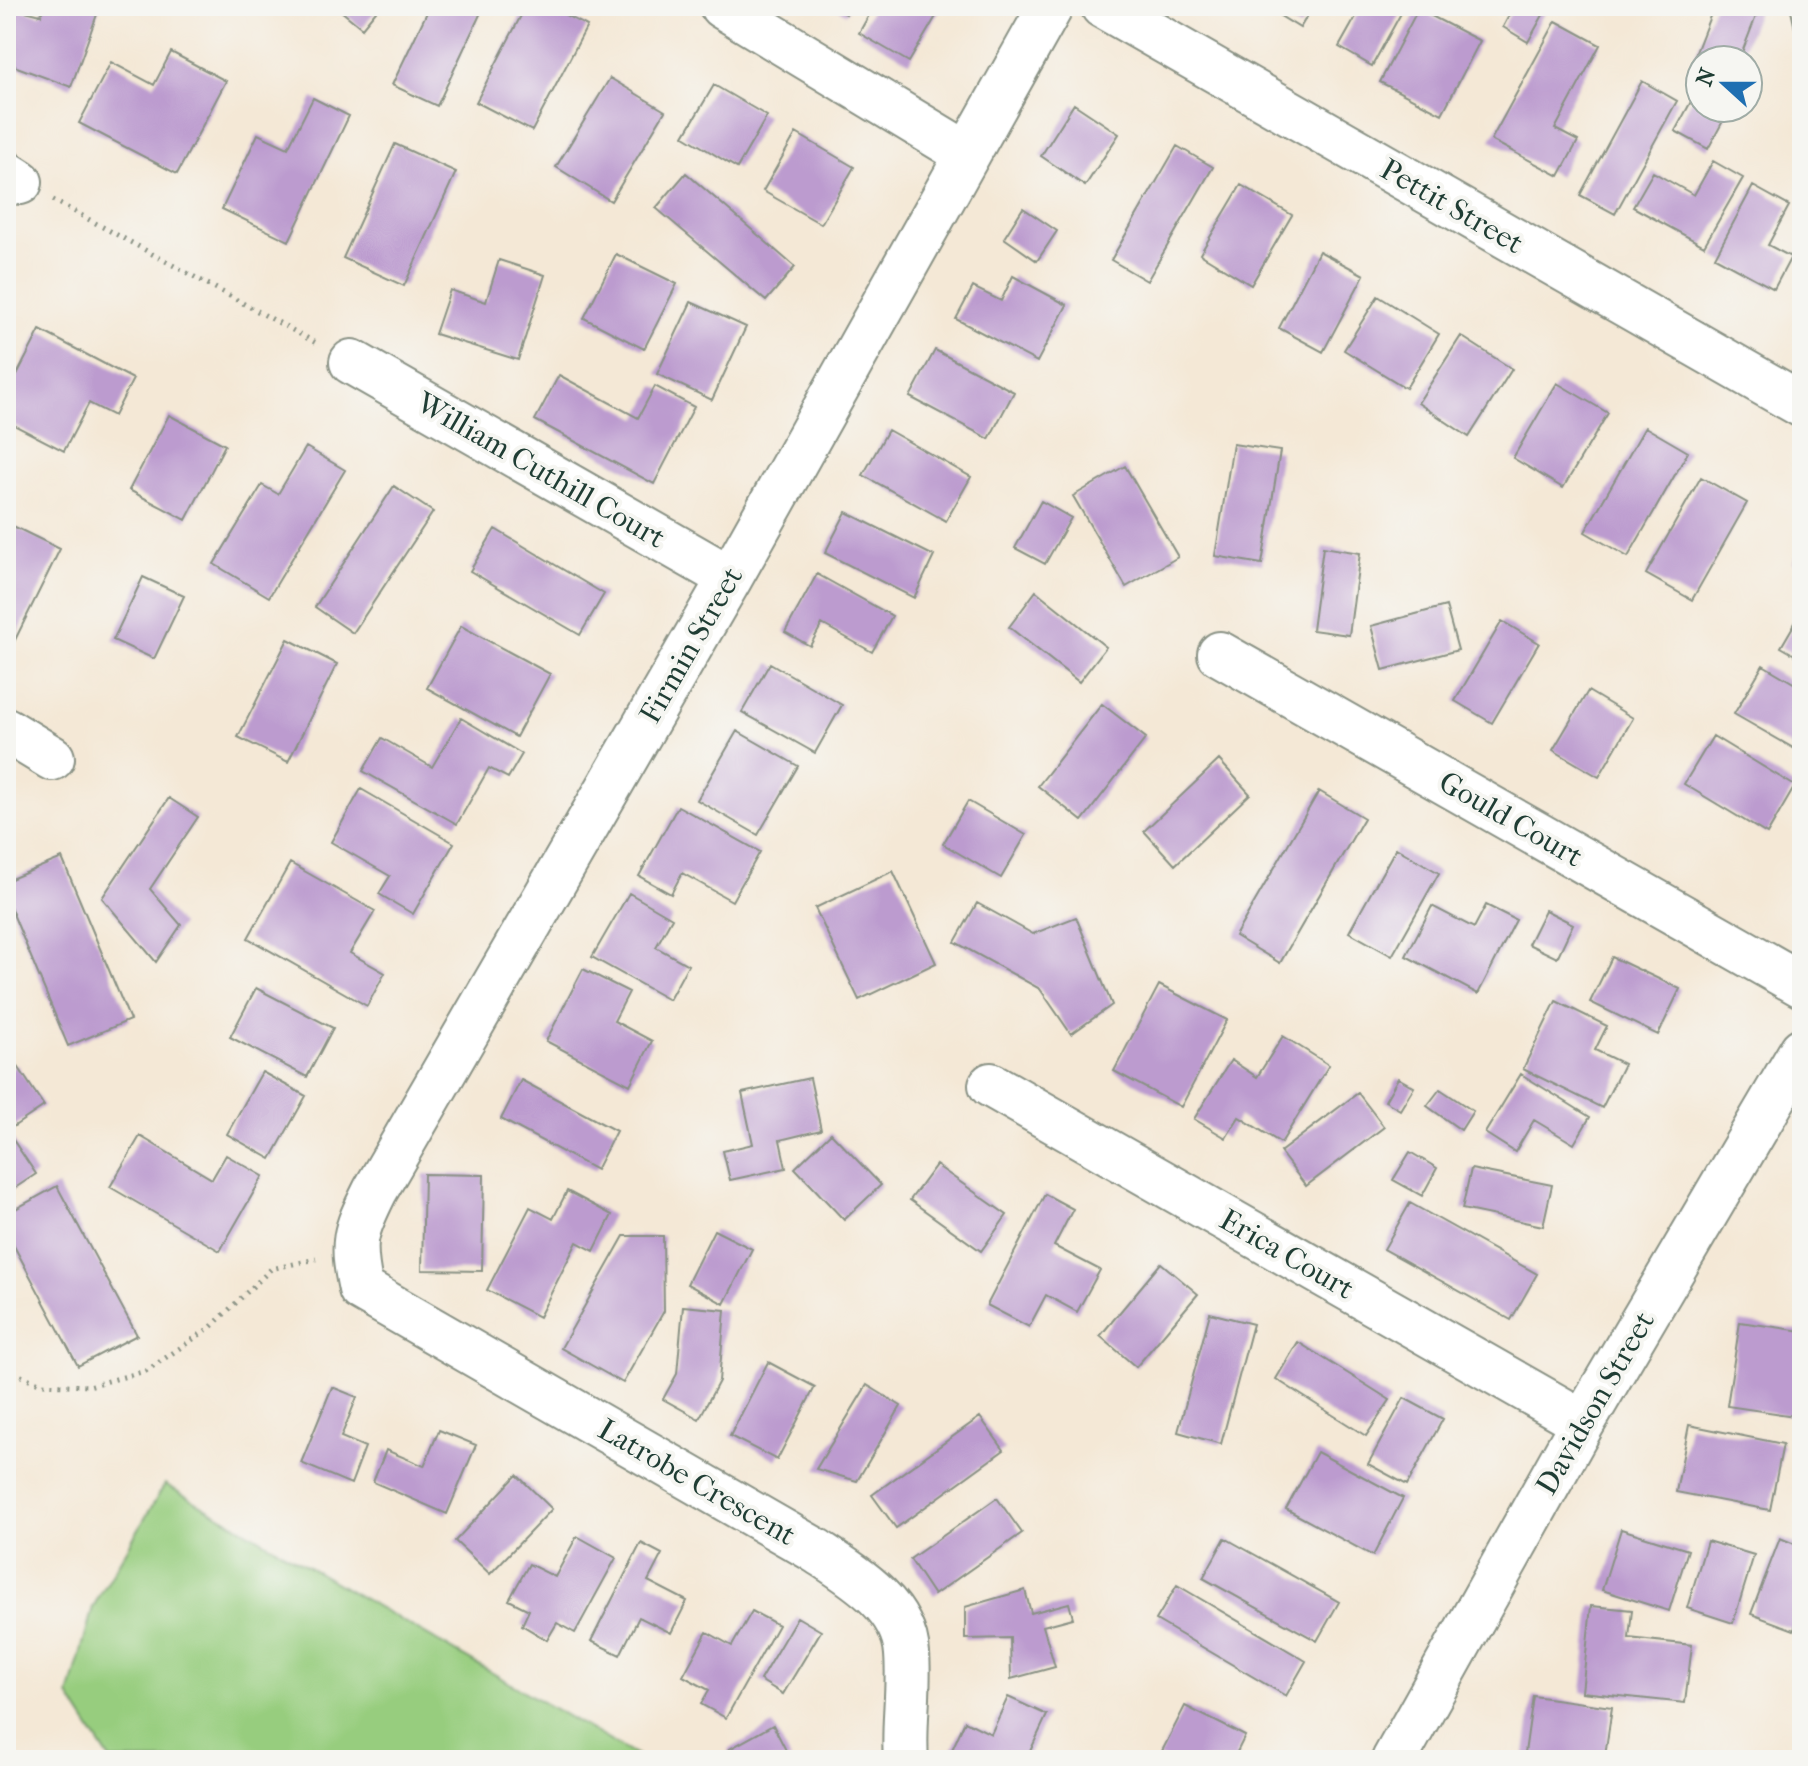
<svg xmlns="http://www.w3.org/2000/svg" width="1808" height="1766" font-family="'IM FELL French Canon',serif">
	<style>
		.green { fill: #97cd7e; stroke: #5b8559; stroke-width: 2 }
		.building { fill: #bc9bcf }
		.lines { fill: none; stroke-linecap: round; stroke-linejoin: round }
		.minor-casing { stroke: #8a9285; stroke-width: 48 }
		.path { stroke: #8a9285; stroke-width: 5; stroke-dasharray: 2 6; stroke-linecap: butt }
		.minor { stroke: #fff; stroke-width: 44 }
		.labels { text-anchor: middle; stroke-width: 8; stroke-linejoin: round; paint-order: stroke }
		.street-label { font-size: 30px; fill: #1f3d34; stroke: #f6f6f2 }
	</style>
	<rect width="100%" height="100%" fill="#f6f6f2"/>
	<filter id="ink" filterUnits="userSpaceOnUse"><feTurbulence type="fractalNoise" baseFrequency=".0125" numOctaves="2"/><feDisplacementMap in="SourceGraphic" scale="16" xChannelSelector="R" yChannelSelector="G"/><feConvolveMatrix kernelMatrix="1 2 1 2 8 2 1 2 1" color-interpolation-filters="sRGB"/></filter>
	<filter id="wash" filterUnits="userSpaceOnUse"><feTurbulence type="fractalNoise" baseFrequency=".006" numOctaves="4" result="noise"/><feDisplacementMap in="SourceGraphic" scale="32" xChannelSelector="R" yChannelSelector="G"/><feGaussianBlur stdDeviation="1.8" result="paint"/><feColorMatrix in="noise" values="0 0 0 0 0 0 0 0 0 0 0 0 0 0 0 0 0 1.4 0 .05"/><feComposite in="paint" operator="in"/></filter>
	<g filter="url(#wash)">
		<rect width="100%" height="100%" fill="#f4e8d6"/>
		<path class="green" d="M165,1484L643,1760H110L69,1696L93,1607Z"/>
		<g id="blocks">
			<path class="building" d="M6,6L41,15L44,6H100L71,87L6,63Z
				M335,6H380L362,28Z
				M430,6H484L437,106L392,85Z
				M526,6H548L587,26L532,131L476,102Z
				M832,6H850L846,14Z
				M874,6H937L941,8L909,62L859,33Z
				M1264,6H1313L1300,28Z
				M1362,6H1405L1372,66L1339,47Z
				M1514,6H1548L1528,42L1503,27Z
				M1714,6H1760L1739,60H1693Z
				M1790,6H1802V56H1801Z
				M1418,9L1480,41L1442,114L1380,82Z
				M1556,21L1600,45L1555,129L1578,141L1559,176L1491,140Z
				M171,52L226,81L177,174L79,123L111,62L154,85Z
				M610,78L665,111L611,201L556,167Z
				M1642,81L1677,101L1615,214L1580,195Z
				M714,85L767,116L737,168L684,136Z
				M1700,85V108H1730L1708,149L1675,131Z
				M313,98L349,116L289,241L222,209L258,134L288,148Z
				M1074,104L1119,134L1085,186L1041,156Z
				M796,133L854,167L821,224L763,191Z
				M395,144L456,172L404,286L343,258Z
				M1177,146L1213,167L1147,281L1111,260Z
				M1713,161L1743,178L1704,246L1633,207L1653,172L1694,195Z
				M686,173L795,267L766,301L656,208Z
				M1241,185L1292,215L1251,285L1200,254Z
				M1753,186L1789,206L1768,245L1791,257L1774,289L1715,257Z
				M1023,208L1057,231L1037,261L1004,238Z
				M1319,251L1364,275L1323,352L1279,328Z
				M616,254L677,284L644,349L584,318Z
				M499,260L545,275L518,360L435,334L450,290L486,302Z
				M1013,276L1067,305L1037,362L956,319L973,287L1001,301Z
				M1378,296L1439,334L1406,388L1344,350Z
				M691,302L746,327L712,400L657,374Z
				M40,330L133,379L114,416L89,403L64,451L6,421V396Z
				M1461,336L1512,369L1469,437L1418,403Z
				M935,350L1014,392L989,439L910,397Z
				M559,375L638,418L655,386L694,407L654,484L535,420Z
				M1557,383L1608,413L1563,488L1513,458Z
				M169,415L225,445L186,520L129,490Z
				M1645,427L1688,452L1628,557L1585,532Z
				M888,430L971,477L946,521L863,475Z
				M1233,444L1280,451L1262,564L1215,556Z
				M306,447L345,470L269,597L214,564L262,485L278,494Z
				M1125,466L1178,557L1126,587L1073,496Z
				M1701,477L1747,503L1692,600L1646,574Z
				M394,486L433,512L353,633L315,607Z
				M1041,501L1071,518L1045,564L1015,548Z
				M846,512L934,556L914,598L825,553Z
				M13,526L60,549L13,644L6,641V540Z
				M495,529L604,594L580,635L470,571Z
				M1802,546V567L1793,562Z
				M1323,547L1360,553L1349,635L1312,630Z
				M817,574L892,616L872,652L822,624L810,646L785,632Z
				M143,577L184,596L154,659L113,640Z
				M1036,591L1106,647L1079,682L1009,627Z
				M1446,606L1458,650L1383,670L1371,626Z
				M1802,611V659L1781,647Z
				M1502,621L1539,643L1492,723L1455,701Z
				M461,626L550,674L516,737L427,688Z
				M288,639L337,664L288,762L238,737Z
				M770,663L842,705L815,753L742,712Z
				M1763,665L1802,688V753L1734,714Z
				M1588,691L1633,718L1599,777L1553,750Z
				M1102,704L1146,738L1082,821L1038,786Z
				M461,718L522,754L508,778L489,768L457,824L363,771L382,738L432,767Z
				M737,731L798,766L758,835L697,800Z
				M1713,736L1795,786L1767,834L1684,784Z
				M1219,760L1250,794L1175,865L1144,831Z
				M361,789L454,843L413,914L379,894L390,876L331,842Z
				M1319,791L1364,818L1280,963L1235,936Z
				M169,798L198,817L150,889L181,925L156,962L102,898Z
				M968,801L1026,835L1001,878L943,844Z
				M678,806L760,852L732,901L682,873L671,894L639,876Z
				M1396,848L1439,873L1392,956L1349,932Z
				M62,858L130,1020L68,1046L6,897V881Z
				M290,863L375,911L350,953L385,973L367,1006L248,938Z
				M893,871L936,963L859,1000L815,908Z
				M629,893L672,918L656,947L688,965L669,1000L592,957Z
				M977,903L1033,934L1076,917L1112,1005L1071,1034L1040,989L955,942Z
				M1486,905L1516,920L1478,994L1406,956L1432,906L1474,928Z
				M1545,910L1573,924L1557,958L1528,944Z
				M1612,957L1680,989L1658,1035L1590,1002Z
				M583,969L629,992L614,1021L652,1041L630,1085L546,1041Z
				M1159,985L1227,1020L1181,1107L1114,1071Z
				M256,988L333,1028L307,1077L230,1037Z
				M1556,1001L1607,1026L1595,1050L1624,1064L1602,1108L1523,1069Z
				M1283,1036L1329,1065L1281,1143L1239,1117L1226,1138L1194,1119L1231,1060L1257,1077Z
				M17,1065L44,1106L7,1131L36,1174L6,1194V1073Z
				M262,1072L306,1096L271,1159L227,1134Z
				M1521,1074L1590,1117L1574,1144L1534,1120L1515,1152L1485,1133Z
				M810,1078L821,1130L780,1140L786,1168L730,1180L723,1151L753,1144L742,1093Z
				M1398,1078L1414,1087L1400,1110L1385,1101Z
				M521,1080L616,1131L596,1170L501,1119Z
				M1440,1089L1473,1111L1461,1130L1427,1106Z
				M1358,1093L1384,1127L1306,1186L1280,1152Z
				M831,1133L881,1185L844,1220L795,1168Z
				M140,1136L212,1179L226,1155L263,1176L220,1251L110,1187Z
				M1410,1152L1437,1168L1422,1196L1393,1180Z
				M936,1165L1007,1215L981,1251L910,1200Z
				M1471,1169L1552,1185L1543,1226L1462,1209Z
				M424,1174L484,1175L482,1271L422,1270Z
				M57,1186L137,1335L78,1366L6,1231V1214Z
				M567,1191L612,1215L594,1251L577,1242L539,1317L487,1290L530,1207L553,1219Z
				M1045,1194L1073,1209L1054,1246L1100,1270L1077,1312L1046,1295L1029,1327L987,1305Z
				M1410,1203L1537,1274L1511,1320L1384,1249Z
				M1800,1205H1802V1236L1796,1231Z
				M714,1230L752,1249L724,1304L687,1284Z
				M624,1236H663L664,1311L623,1383L561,1348Z
				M1161,1263L1198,1294L1136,1367L1100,1336Z
				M683,1306L725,1310L719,1381L699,1419L663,1399L677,1374Z
				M1210,1313L1253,1324L1221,1444L1178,1432Z
				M1740,1322L1802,1331V1417L1727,1406Z
				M1298,1342L1390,1400L1366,1436L1276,1379Z
				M768,1362L815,1387L777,1460L730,1436Z
				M867,1385L901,1406L857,1481L816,1469Z
				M332,1387L357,1397L341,1437L365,1447L351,1484L301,1463Z
				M1404,1398L1443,1419L1407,1485L1368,1464Z
				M980,1417L1004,1450L896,1528L872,1495Z
				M1689,1425L1783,1444L1770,1510L1676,1492Z
				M439,1430L476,1445L447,1514L373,1482L386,1450L424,1466Z
				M1317,1452L1403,1498L1373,1556L1286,1509Z
				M517,1475L552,1509L490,1574L455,1541Z
				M997,1498L1022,1533L934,1595L910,1559Z
				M1621,1529L1688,1550L1669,1611L1602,1590Z
				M577,1536L616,1558L575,1633L557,1623L547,1640L522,1625L529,1610L509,1600L529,1564L555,1577Z
				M1225,1538L1339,1602L1317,1641L1203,1578Z
				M1780,1538L1802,1547V1608L1794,1630L1751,1614Z
				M1707,1541L1754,1555L1733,1623L1687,1608Z
				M641,1543L662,1554L648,1581L687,1601L671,1633L639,1617L620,1655L591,1641Z
				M1177,1585L1306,1661L1286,1696L1156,1620Z
				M1025,1590L1031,1613L1069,1603L1073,1618L1043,1626L1055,1667L1011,1679L1010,1638L965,1639V1607Z
				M1591,1606L1632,1610L1629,1638L1692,1645L1685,1703L1582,1692Z
				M752,1611L778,1625L726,1718L701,1704L709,1690L683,1676L707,1632L732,1646Z
				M797,1617L821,1631L783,1694L760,1680Z
				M1533,1696L1612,1707L1605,1756L1584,1753L1583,1760H1524Z
				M1008,1697L1047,1715L1026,1760H961L951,1752L965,1721L991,1734Z
				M1185,1706L1245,1736L1235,1756L1243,1760H1166L1159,1757Z
				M773,1725L791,1760H733L728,1750Z"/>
		</g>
	</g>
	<g filter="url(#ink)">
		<use href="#blocks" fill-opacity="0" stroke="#8a9285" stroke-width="2"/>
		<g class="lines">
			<defs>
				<path id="minor" d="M722,6L967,154
					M1103,6L1802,405
					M6,173L20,182
					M352,362L730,578
					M1220,654L1802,985
					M6,730L52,758
					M991,1085L1583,1422
					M906,1760C903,1725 910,1689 907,1654C904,1604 853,1575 815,1550L361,1289C351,1242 354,1233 375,1191L730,578L1051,6
					M1394,1760L1583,1422L1802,1050"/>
			</defs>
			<use href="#minor" class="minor-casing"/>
			<path class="path" d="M53,200L318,344
				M6,1370L42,1384L89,1386L146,1371L211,1327L271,1269L316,1259"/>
			<use href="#minor" class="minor"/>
		</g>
	</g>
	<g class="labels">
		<g class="street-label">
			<text transform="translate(1452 206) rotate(30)" y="10">Pettit Street</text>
			<text transform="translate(541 470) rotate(30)" y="10">William Cuthill Court</text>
			<text transform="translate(691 645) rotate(-60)" y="10">Firmin Street</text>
			<text transform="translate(1511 819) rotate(30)" y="10">Gould Court</text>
			<text transform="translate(1287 1254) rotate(30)" y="10">Erica Court</text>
			<text transform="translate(1595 1403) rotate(-60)" y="10">Davidson Street</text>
			<text transform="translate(697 1482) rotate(30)" y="10">Latrobe Crescent</text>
		</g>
	</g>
	<rect width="1808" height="1766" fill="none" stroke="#f6f6f2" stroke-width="32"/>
	<g transform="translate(1724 84) rotate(291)"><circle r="38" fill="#f6f6f2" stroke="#a0aca6" stroke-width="2"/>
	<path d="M0-6L14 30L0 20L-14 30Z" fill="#1f6fb2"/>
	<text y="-12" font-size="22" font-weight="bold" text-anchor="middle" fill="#1f3d34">N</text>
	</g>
</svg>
